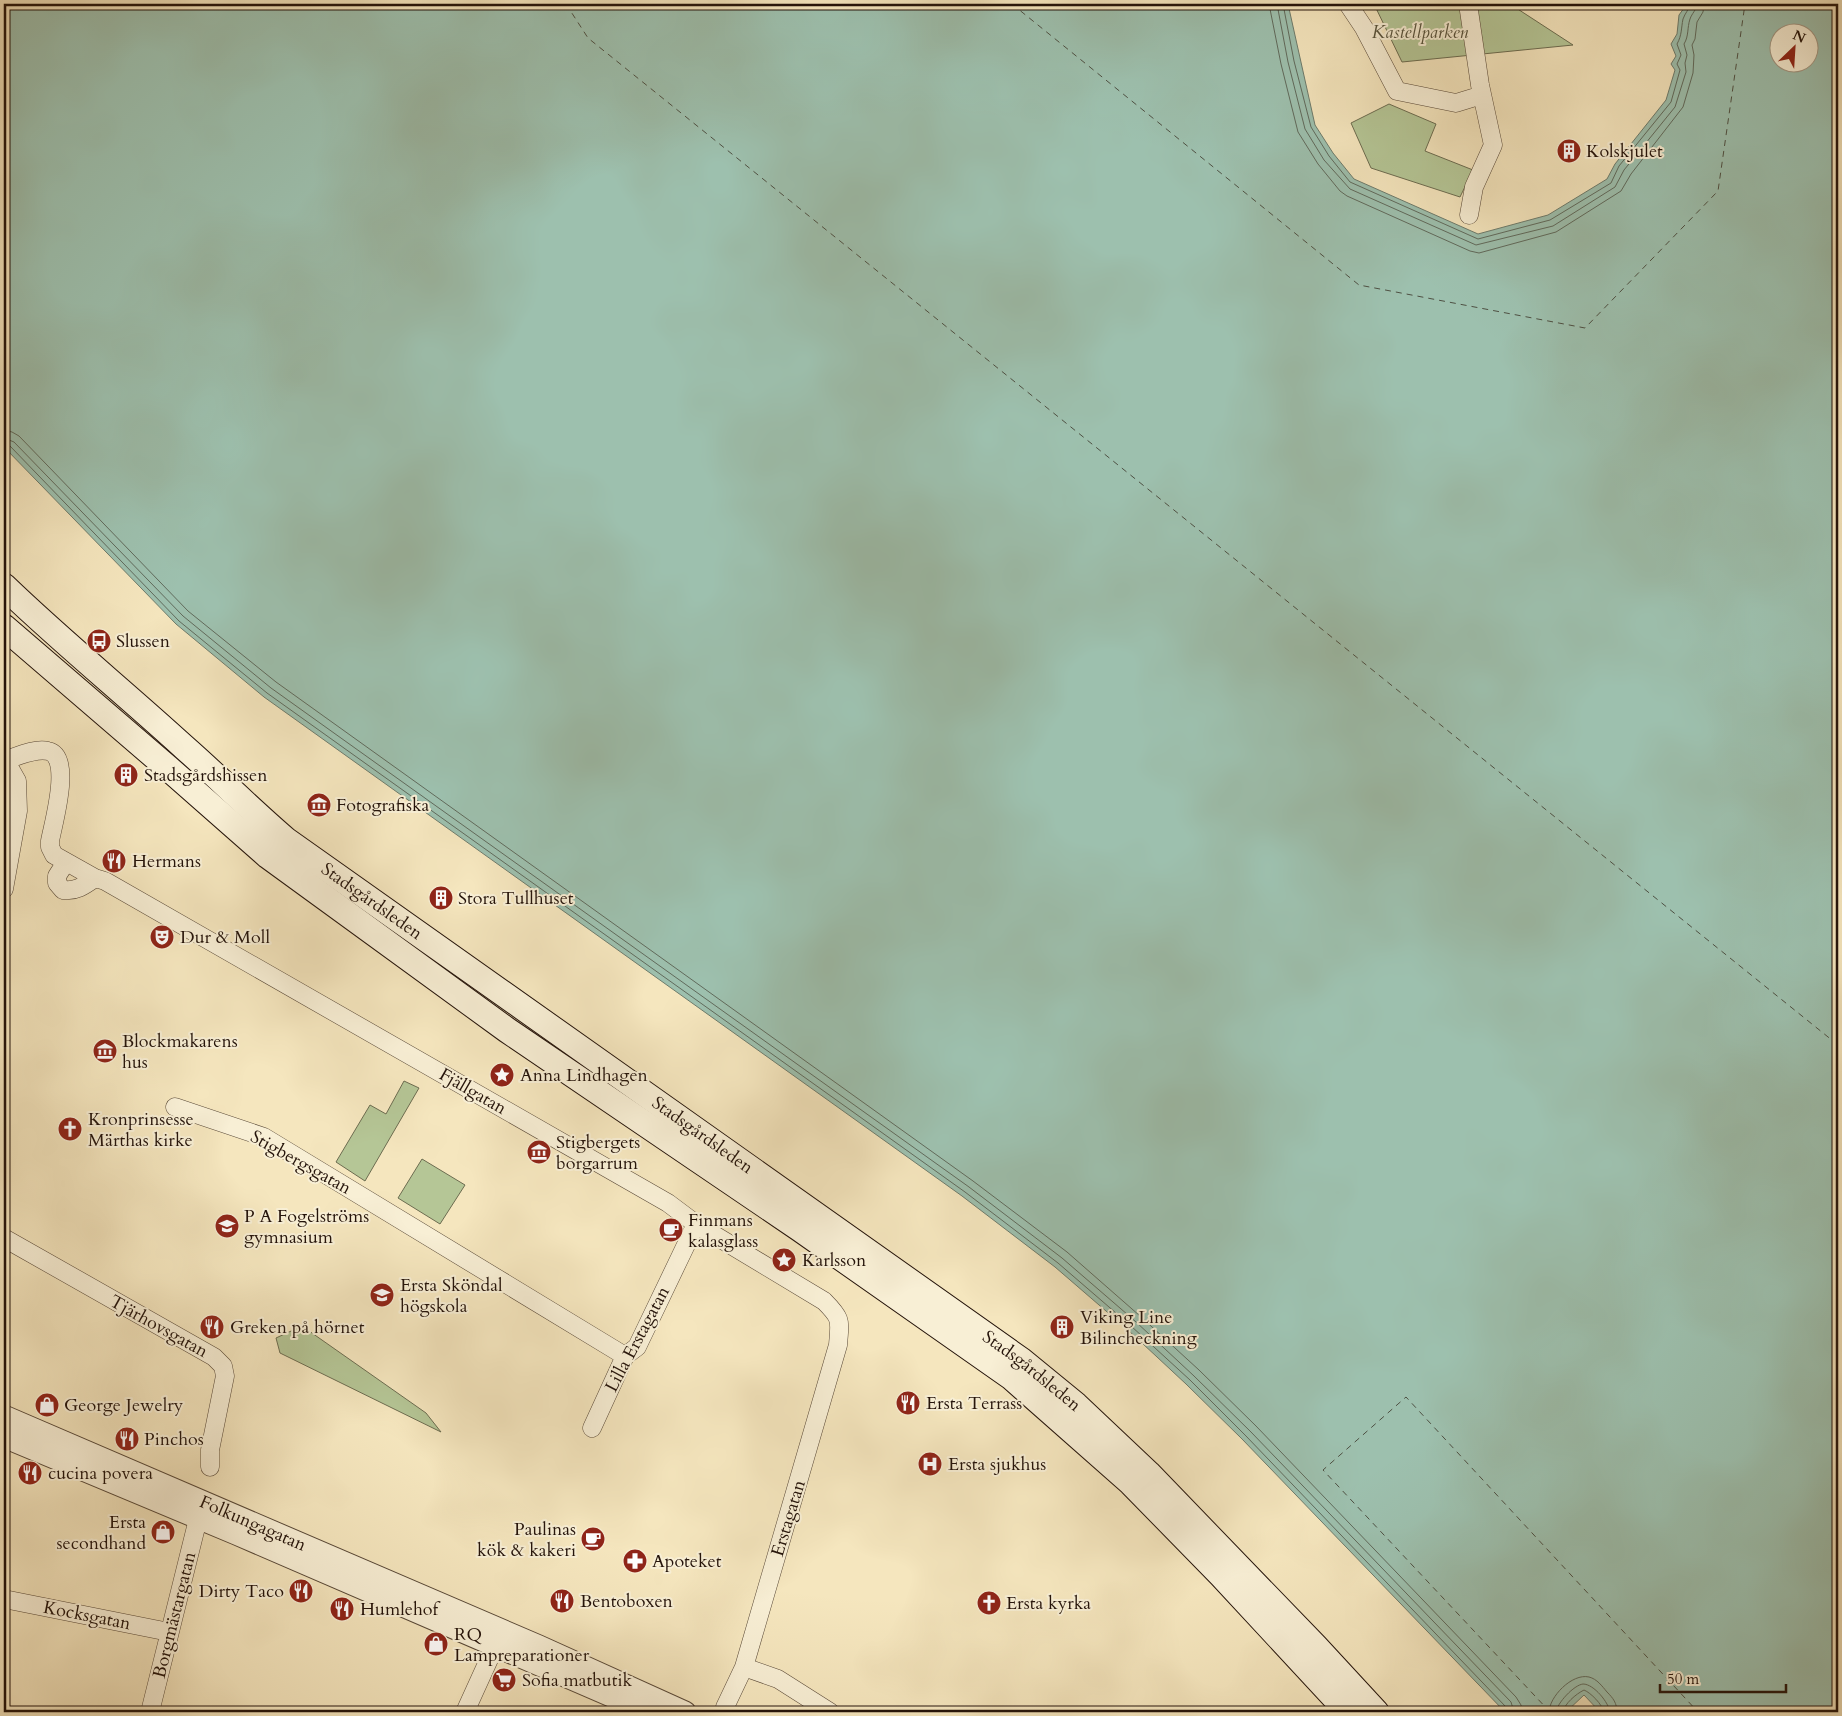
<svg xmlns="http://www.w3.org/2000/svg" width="1842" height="1716" font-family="Cardo,serif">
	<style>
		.green { fill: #b5c696; stroke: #6c6c50 }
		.water { fill: #9dc0ae; stroke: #6d7b6c; fill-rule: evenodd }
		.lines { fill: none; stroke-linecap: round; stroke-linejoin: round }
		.shore { stroke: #606a5c; stroke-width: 1 }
		.ferry { stroke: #4e5043; stroke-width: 1; stroke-dasharray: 6 5; stroke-linecap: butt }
		.minor-casing { stroke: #584837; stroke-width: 19 }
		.tertiary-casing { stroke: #584837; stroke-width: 23 }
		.secondary-casing { stroke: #24130a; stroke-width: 27 }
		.minor { stroke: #f8efd5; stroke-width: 18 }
		.tertiary { stroke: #f8efd5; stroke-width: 21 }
		.secondary { stroke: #f8efd5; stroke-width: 25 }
		.labels { text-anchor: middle; stroke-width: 4; stroke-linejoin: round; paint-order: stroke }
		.park-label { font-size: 18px; font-style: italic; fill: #57523b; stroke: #f8efd5 }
		.poi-label { font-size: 18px; fill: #24130a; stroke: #f8efd5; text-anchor: start }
		.street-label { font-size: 18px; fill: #24130a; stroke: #f8efd5 }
	</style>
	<rect width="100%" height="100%" fill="#f5e6be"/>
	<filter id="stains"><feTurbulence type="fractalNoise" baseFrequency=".004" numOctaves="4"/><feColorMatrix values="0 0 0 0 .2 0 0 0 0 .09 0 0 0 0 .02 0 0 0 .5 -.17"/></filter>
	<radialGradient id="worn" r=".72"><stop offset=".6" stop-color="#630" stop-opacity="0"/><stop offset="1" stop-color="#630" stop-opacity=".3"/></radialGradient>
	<path class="green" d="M1374,4H1510L1573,45L1402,62Z
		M1389,104L1436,124L1425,151L1473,170L1460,197L1371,168L1351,123Z
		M404,1081L419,1088L365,1181L336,1162L370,1105L386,1114Z
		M422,1159L465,1185L440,1224L398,1198Z
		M302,1326L426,1413L441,1432L280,1353L276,1338Z"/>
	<path class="water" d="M4,4H1288L1315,125L1333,153L1354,179L1478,234L1548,215L1607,179L1615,164L1666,100L1675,70L1671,64L1676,56L1671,44L1677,34L1679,15L1687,4H1838V1712H1600L1584,1695L1566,1712H1505L1242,1439L1186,1384L1128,1330L1055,1267L962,1196L264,697L176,624L4,447ZM1780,32H1810V62H1780Z"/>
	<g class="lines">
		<path class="shore" d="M1269,4L1281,64L1298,132L1318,164L1340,191L1347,196L1470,251L1479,253L1556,232L1621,191L1631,174L1683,107L1693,73L1694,55L1692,45L1695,39L1697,22L1703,12L1704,4
			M1277,4L1288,62L1305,129L1324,160L1350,189L1476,245L1553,226L1615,187L1624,170L1675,107L1686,72L1685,63L1687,55L1684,44C1689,36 1687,28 1690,19C1692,13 1696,11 1697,4
			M1283,4L1294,61L1311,127L1329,156L1350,182L1478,239L1550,220L1611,183L1619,166L1671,102L1680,70L1677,64L1681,55L1677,44C1682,35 1681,29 1683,19C1685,13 1689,10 1690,4
			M4,430L12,432L19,436L188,611L276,682L973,1181L1067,1252L1140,1316L1199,1370L1256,1426L1516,1697L1521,1705L1522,1712
			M4,438L14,442L183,616L271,688L969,1187L1062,1258L1135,1321L1194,1376L1251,1432L1511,1702L1514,1712
			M4,444L10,446L179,621L267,693L965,1192L1058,1263L1131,1326L1190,1380L1246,1436L1506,1707L1508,1712
			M1549,1712C1549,1697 1572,1673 1589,1677C1597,1679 1602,1686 1607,1692C1613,1698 1617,1703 1617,1712
			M1556,1712C1557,1703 1574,1685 1583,1684C1594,1684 1609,1703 1610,1712
			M1563,1712C1564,1704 1576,1694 1584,1690C1591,1693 1602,1704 1604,1712"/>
		<path class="ferry" d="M566,4L588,38L1838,1045
			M1012,4L1359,285L1585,328L1718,191L1745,4
			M1550,1712L1323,1470L1406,1397L1698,1712"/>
		<defs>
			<path id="minor" d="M1348,4L1364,28L1397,91L1456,103L1482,95
				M1468,4L1480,85L1493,145L1474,187L1469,215
				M4,758L17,781L18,811L4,889
				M6,760C18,756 35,748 48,751C73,756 53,824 50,841V847L54,855L95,878L105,881L668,1203L696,1224L824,1301C842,1319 840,1320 838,1345L744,1667L725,1707L726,1712
				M66,862L57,876V883L63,890C76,892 85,885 95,878
				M175,1107L264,1137L625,1356
				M4,1238L214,1357L223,1366L225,1376L210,1450V1467
				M592,1428L625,1356L637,1347L696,1224
				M4,1599L169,1632
				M744,1667L778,1679L830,1712
				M150,1712L198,1519
				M465,1712L500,1635"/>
			<g id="tertiary">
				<path id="s1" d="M4,1416L539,1646L685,1712"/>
				<path d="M4,1437L236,1534L648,1712"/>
			</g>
			<g id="secondary">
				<path id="s2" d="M4,586C62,642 125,693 185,748C219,778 251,810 286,840L1021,1360L1076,1405L1148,1473L1316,1647L1376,1712"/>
				<path d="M4,627L168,768L268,856L507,1030L800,1229L1011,1377L1131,1483L1221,1575L1348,1712"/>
			</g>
		</defs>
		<use href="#minor" class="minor-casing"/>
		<use href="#tertiary" class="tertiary-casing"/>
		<use href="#secondary" class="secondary-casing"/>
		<use href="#minor" class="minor"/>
		<use href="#tertiary" class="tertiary"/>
		<use href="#secondary" class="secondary"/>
	</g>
	<defs>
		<symbol id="building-disc" viewBox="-11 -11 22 22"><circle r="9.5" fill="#8f2418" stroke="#f8efd5"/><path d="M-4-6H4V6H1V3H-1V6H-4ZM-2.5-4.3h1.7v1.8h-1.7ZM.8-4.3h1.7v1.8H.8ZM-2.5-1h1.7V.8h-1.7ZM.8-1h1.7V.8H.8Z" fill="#fff"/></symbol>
		<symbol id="bus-disc" viewBox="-11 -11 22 22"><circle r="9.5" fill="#8f2418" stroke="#f8efd5"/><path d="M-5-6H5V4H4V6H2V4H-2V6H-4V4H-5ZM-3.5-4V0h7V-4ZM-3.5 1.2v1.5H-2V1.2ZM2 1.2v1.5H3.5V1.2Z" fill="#fff"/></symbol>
		<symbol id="museum-disc" viewBox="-11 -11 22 22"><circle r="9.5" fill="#8f2418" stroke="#f8efd5"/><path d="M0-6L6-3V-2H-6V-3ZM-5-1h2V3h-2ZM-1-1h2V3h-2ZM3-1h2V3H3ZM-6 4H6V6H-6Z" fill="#fff"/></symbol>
		<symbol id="restaurant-disc" viewBox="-11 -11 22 22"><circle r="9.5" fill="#8f2418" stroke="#f8efd5"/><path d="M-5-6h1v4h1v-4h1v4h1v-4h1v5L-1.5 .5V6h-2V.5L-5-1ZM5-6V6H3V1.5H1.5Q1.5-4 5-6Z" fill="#fff"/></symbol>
		<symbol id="theatre-disc" viewBox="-11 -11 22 22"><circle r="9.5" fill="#8f2418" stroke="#f8efd5"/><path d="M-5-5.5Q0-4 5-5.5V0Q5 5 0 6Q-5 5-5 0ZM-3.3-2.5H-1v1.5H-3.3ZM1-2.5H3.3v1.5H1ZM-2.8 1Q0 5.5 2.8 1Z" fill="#fff"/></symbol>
		<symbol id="sight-disc" viewBox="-11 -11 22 22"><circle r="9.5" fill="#8f2418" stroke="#f8efd5"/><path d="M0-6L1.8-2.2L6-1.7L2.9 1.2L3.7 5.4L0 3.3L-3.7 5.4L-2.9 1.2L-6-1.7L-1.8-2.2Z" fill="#fff"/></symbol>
		<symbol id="church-disc" viewBox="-11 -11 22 22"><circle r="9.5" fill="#8f2418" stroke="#f8efd5"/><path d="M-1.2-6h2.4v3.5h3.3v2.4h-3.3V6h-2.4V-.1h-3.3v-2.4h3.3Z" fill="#fff"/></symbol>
		<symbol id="school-disc" viewBox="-11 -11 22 22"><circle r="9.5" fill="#8f2418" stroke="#f8efd5"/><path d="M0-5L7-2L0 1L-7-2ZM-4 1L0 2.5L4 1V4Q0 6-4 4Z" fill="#fff"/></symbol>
		<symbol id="cafe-disc" viewBox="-11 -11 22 22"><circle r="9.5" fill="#8f2418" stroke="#f8efd5"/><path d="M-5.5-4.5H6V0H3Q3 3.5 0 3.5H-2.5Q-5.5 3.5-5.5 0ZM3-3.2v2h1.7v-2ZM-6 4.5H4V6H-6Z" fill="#fff"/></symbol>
		<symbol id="university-disc" viewBox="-11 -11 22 22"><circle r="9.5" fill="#8f2418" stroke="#f8efd5"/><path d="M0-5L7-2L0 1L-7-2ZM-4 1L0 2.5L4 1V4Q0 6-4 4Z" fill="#fff"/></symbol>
		<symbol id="shop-disc" viewBox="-11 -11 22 22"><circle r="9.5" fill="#8f2418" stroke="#f8efd5"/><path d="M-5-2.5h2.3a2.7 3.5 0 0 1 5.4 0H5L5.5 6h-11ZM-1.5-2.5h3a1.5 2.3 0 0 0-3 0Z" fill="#fff"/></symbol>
		<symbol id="hospital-disc" viewBox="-11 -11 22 22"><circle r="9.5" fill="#8f2418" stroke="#f8efd5"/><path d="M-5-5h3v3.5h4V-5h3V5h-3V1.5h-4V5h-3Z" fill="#fff"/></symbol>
		<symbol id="pharmacy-disc" viewBox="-11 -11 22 22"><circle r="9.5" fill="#8f2418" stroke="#f8efd5"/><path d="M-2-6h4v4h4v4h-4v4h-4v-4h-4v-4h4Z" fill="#fff"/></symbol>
		<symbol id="supermarket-disc" viewBox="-11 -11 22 22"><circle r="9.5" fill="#8f2418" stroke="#f8efd5"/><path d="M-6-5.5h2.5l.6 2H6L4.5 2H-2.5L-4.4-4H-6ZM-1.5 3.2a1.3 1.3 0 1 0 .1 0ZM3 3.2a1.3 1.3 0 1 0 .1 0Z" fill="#fff"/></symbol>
	</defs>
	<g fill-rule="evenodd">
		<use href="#building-disc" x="1555" y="137" width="28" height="28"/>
		<use href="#bus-disc" x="85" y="627" width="28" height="28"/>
		<use href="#building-disc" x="112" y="761" width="28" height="28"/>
		<use href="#museum-disc" x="305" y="791" width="28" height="28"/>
		<use href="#restaurant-disc" x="100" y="847" width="28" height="28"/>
		<use href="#building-disc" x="427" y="884" width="28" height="28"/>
		<use href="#theatre-disc" x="148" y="923" width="28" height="28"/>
		<use href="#museum-disc" x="91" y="1037" width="28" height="28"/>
		<use href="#sight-disc" x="488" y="1061" width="28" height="28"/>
		<use href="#church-disc" x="56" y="1115" width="28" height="28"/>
		<use href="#museum-disc" x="525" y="1138" width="28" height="28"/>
		<use href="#school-disc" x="213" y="1212" width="28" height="28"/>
		<use href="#cafe-disc" x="657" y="1216" width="28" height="28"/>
		<use href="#sight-disc" x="770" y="1246" width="28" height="28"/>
		<use href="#university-disc" x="368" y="1281" width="28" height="28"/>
		<use href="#restaurant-disc" x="198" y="1313" width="28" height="28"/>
		<use href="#building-disc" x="1048" y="1313" width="28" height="28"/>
		<use href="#restaurant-disc" x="894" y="1389" width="28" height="28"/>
		<use href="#shop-disc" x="33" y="1391" width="28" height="28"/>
		<use href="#restaurant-disc" x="113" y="1425" width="28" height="28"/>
		<use href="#hospital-disc" x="916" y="1450" width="28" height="28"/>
		<use href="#restaurant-disc" x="16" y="1459" width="28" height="28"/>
		<use href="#shop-disc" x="149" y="1518" width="28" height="28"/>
		<use href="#cafe-disc" x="579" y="1525" width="28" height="28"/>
		<use href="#pharmacy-disc" x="621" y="1547" width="28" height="28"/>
		<use href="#restaurant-disc" x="287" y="1577" width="28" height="28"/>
		<use href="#restaurant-disc" x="548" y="1587" width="28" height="28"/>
		<use href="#church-disc" x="975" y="1589" width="28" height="28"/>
		<use href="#restaurant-disc" x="328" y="1595" width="28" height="28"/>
		<use href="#shop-disc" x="422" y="1630" width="28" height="28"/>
		<use href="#supermarket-disc" x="490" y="1666" width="28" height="28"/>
	</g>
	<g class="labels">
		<g class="park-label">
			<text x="1420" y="38">Kastellparken</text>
		</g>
		<g class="poi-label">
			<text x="1586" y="157">Kolskjulet</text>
			<text x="116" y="647">Slussen</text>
			<text x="144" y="781">Stadsgårdshissen</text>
			<text x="336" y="811">Fotografiska</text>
			<text x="132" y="867">Hermans</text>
			<text x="458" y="904">Stora Tullhuset</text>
			<text x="180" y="943">Dur &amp; Moll</text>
			<text x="122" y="1047">Blockmakarens<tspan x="122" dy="21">hus</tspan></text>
			<text x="520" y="1081">Anna Lindhagen</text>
			<text x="88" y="1125">Kronprinsesse<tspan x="88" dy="21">Märthas kirke</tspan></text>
			<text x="556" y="1148">Stigbergets<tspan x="556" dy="21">borgarrum</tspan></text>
			<text x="244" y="1222">P A Fogelströms<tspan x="244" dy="21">gymnasium</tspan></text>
			<text x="688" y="1226">Finmans<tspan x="688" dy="21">kalasglass</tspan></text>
			<text x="802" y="1266">Karlsson</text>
			<text x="400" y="1291">Ersta Sköndal<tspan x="400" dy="21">högskola</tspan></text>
			<text x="1080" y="1323">Viking Line<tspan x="1080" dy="21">Bilincheckning</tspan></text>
			<text x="230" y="1333">Greken på hörnet</text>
			<text x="926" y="1409">Ersta Terrass</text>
			<text x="64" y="1411">George Jewelry</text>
			<text x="144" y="1445">Pinchos</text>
			<text x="948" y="1470">Ersta sjukhus</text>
			<text x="48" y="1479">cucina povera</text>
			<text x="146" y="1528" text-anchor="end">Ersta<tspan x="146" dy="21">secondhand</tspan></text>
			<text x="576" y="1535" text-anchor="end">Paulinas<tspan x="576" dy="21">kök &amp; kakeri</tspan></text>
			<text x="652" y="1567">Apoteket</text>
			<text x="284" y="1597" text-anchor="end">Dirty Taco</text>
			<text x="580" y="1607">Bentoboxen</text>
			<text x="1006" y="1609">Ersta kyrka</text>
			<text x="360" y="1615">Humlehof</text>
			<text x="454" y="1640">RQ<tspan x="454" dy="21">Lampreparationer</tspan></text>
			<text x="522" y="1686">Sofia matbutik</text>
		</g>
		<g class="street-label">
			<text dy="6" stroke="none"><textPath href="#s2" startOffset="485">Stadsgårdsleden</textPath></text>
			<text transform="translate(473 1091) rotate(30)" y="6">Fjällgatan</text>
			<text dy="6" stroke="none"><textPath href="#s2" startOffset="890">Stadsgårdsleden</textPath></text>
			<text transform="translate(301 1162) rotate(29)" y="6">Stigbergsgatan</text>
			<text transform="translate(159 1326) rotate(29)" y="6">Tjärhovsgatan</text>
			<text transform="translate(637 1339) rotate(-62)" y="6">Lilla Erstagatan</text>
			<text dy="6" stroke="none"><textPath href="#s2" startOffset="1295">Stadsgårdsleden</textPath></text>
			<text transform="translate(788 1518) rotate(-73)" y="6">Erstagatan</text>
			<text dy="6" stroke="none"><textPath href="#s1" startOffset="271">Folkungagatan</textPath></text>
			<text transform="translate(87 1615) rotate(11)" y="6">Kocksgatan</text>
			<text transform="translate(174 1615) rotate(-76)" y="6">Borgmästargatan</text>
		</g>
	</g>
	<rect width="1842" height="1716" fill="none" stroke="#f5e6be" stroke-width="20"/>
	<rect x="5" y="5" width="1832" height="1706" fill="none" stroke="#24130a" stroke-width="2.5"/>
	<rect x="10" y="10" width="1822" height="1696" fill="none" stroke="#24130a"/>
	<g transform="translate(1794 48) rotate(25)"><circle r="24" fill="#f8efd5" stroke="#a39784"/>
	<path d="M0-4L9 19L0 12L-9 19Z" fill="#8f2418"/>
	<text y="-8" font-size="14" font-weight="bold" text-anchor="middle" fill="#24130a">N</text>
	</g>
	<path d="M1660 1684v8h126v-8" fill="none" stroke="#24130a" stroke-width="2.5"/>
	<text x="1667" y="1684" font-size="15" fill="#24130a" stroke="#f8efd5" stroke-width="4" paint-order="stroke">50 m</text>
	<rect width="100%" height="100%" filter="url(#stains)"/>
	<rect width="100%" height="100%" fill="url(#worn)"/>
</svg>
